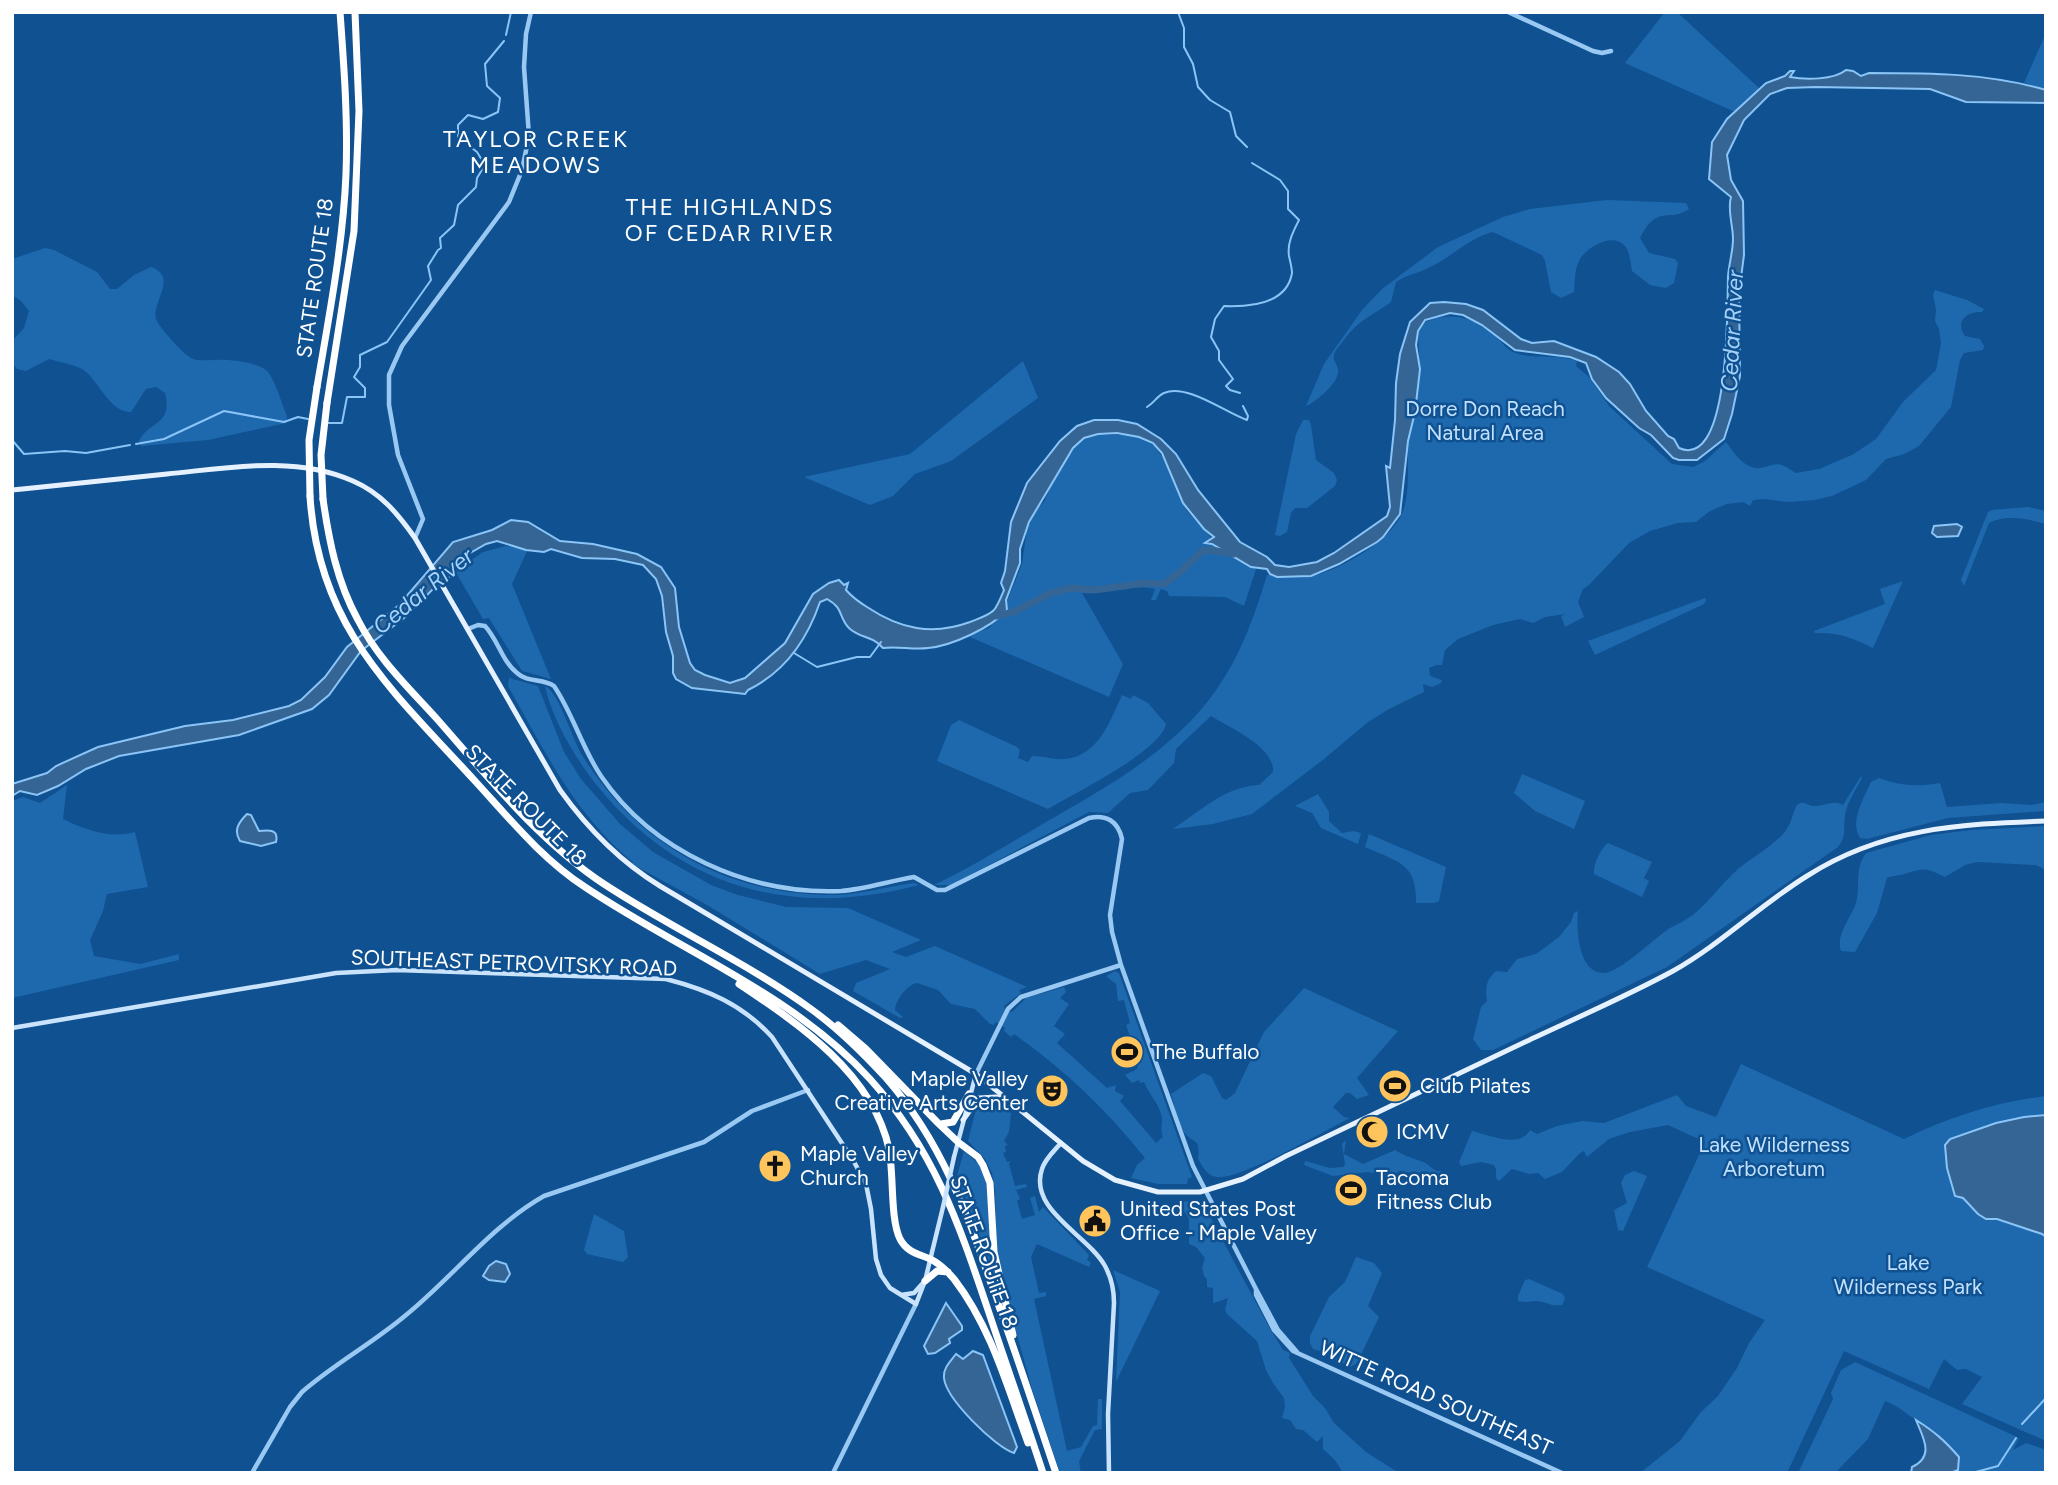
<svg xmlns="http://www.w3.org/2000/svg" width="2058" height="1485" font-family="Figtree,sans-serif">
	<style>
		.green { fill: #1e69ae }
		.water { fill: #356594; stroke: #8bc5f7; stroke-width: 2 }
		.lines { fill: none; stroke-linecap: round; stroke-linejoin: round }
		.stream { stroke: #8bc5f7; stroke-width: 2 }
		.river { stroke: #356594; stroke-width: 7 }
		.tertiary { stroke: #99c9f3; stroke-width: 4.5 }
		.secondary { stroke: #c9e3fd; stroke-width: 4.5 }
		.primary { stroke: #e6f1ff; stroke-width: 5 }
		.motorway { stroke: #fff; stroke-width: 7 }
		.secondary-bridge { stroke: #c9e3fd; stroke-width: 4.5 }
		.motorway-bridge { stroke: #fff; stroke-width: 7 }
		.labels { text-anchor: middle; stroke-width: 5; stroke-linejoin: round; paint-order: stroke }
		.street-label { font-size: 21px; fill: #fff; stroke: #0f5191 }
		.park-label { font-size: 21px; fill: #c1e1fe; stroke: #0f5191 }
		.poi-label { font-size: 21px; fill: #fff; stroke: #0f5191; text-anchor: start }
		.neighbourhood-label { font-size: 23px; letter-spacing: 2px; fill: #fff; stroke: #0f5191 }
		.water-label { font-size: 23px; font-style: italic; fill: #a5d2fa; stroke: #0f5191 }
	</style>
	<rect width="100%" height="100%" fill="#0f5191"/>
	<path class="green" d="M1665,12H1677L1760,89L1735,112L1625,63Z
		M2046,33V89L2024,83Z
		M1607,200L1686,203L1689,209C1669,223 1658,203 1640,238L1649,253L1675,259L1678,263L1674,283L1666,288L1650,285L1632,271C1631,265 1630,255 1627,249C1616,230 1588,246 1580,259C1574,270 1575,281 1574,292L1561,298L1551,292L1545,261L1542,255L1493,232C1468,238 1450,259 1426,269C1415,274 1406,275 1396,282L1391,302C1372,316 1359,319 1344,340C1341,344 1336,349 1334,354C1332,361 1338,364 1338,370C1340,382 1316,402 1306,406L1324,364L1362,310L1382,289L1438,247L1503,217L1530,209Z
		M45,248L54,250L97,272L110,289H117L134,275L151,267C179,277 151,302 156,319C158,326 181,351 188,356C195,362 205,360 214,360C227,359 257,362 267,371C275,379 282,405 287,416L286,423L208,440L141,446L139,441C149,420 173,426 165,393L156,387L146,389L131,412C108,412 99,379 82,369C72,364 59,362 49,359L26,371L17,369L12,362V341L24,328L29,311L21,301L12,295V259Z
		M1935,290L1967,300L1984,309L1982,312C1966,311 1955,322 1965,336L1980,339L1984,346L1983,350L1964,353L1960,360L1951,407L1919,446L1904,454L1886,459L1866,480L1832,496L1815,500L1788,502L1765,499L1753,500L1750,506L1743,502L1727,504L1710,511L1696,522L1678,523L1650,531L1629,543L1589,585L1583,589L1578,602L1584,617L1565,627L1561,616L1565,614L1545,617L1533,623L1520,619L1493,625L1458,639L1445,650L1442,665H1437L1429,668L1430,676L1442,680L1441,683L1432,687L1423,684L1424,692L1389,709L1368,722L1324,759L1252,814L1213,824L1173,829C1200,811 1226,786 1259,785L1273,772C1275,747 1230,728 1211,716L1176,749L1174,763L1148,790L1130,793L1108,813L1089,812L951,885H934C973,866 1009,844 1046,822C1100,791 1156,760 1198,713C1234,673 1252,625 1267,575C1280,574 1297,580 1313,576C1342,569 1396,538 1404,508C1410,486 1407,466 1408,444C1409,420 1417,395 1419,370C1420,356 1418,342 1418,328L1422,323C1453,310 1472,317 1497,337C1502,342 1506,349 1513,352C1531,360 1555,353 1577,361L1576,366L1589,377L1609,406L1672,464L1693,467L1705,461L1726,442C1735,454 1747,473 1765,467C1771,465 1776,463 1782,465C1787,467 1792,471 1796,473L1819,469L1852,455L1876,439L1903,402L1936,370L1941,343L1939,329L1935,321L1936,310L1933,294Z
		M1023,361L1038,398L951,461L915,474L893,496L870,505L804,477L910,454Z
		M1303,420H1309L1311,425L1316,460L1334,473L1337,480L1335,486L1307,508H1295L1291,513L1287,532L1280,536L1275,535L1296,434Z
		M1096,435H1134L1154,445L1165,461L1187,511L1207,532L1218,549L1256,569L1244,606L1225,597L1169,596L1167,591L1161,589L1156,600H1151L1155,589C1148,587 1124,587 1116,588C1104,589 1095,595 1082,593L1123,664L1109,697L970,637L975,633L989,628L1001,616L1022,564L1027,529L1036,510L1044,502L1054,478L1074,448L1082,440Z
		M2028,507L2046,511V524C2029,519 2005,514 1989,523L1964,586L1961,580L1988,512L1992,510Z
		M506,546L528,549L512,584L551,679L522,671L489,618L483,619L455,571L483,552Z
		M1903,581L1873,648C1853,638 1838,632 1815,633L1814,631L1885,604L1880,589Z
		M1705,598L1706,600L1704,604L1595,655L1588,641Z
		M509,678L538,686L564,752L581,779L620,824L653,852L711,885L738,895L786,907L848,908L921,940L892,952L906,957L935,946L1027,987L1019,990L1021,993L1005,1005L1004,1008L1012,1012L1026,998L1064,987L1066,992L1060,998L1069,1004L1054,1026L1065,1034L1057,1043L1107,1088L1116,1085L1115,1091L1124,1096L1120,1101L1156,1143L1163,1137C1159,1129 1164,1122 1161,1114C1158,1102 1148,1093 1144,1082L1140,1083L1139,1080L1132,1083L1125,1075L1137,1069L1139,1061L1126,1025L1130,1023L1124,1000L1118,1001L1116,984L1106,976L1115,971L1119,973L1192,1177L1188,1179L1187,1184H1158L1131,1178L1137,1165L1145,1158C1107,1110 1064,1069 1014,1034L1011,1037L1004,1031L1005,1028L996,1022L993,1025L990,1024L975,1009L951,1004L938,990L917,983C907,985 896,999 895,1010L903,1017L900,1018L853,991L856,983L890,969L866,960L820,974L707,905L632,864L633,862C575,815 544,750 508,686Z
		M545,686C559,692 572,739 582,755C636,842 721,892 824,895C855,896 884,887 914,883L919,885C794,918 683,890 599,788C577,761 552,720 545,686Z
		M1122,695L1131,699L1133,695L1148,703L1166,724C1161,751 1073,794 1048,809L937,761L951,725L959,720L1017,747L1020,750L1018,758L1028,762L1032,756C1044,756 1054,760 1066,759C1099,755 1110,721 1122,695Z
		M1522,774L1585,801L1574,829L1535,811L1514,793Z
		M1861,776L1862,778C1856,790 1847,802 1845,815C1843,827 1847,837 1838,847L1667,967L1493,1050H1481L1473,1039L1481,1007L1487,1001C1485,988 1486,980 1496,971L1507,972L1517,959L1536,954L1559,937L1571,922L1574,913L1578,911C1576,928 1578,974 1604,973C1621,972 1655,937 1670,928C1678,924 1686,920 1693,915C1710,901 1722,883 1738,869C1753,857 1771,847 1784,833C1792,824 1794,808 1797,805C1803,800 1807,805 1812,806C1824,807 1833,799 1843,805Z
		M1879,778C1901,786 1917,787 1940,783L1947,807L2001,803L2032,805L2046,802V811L1948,818L1867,839L1860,838C1849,821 1864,798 1871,782Z
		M67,785L63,819C85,830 111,839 135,832L148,887L107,894L103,911L90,940L94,956L140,964L179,954V960L12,998V801L23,797L40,803Z
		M1318,794L1329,812V821L1342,833L1353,831L1361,833L1358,844L1321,828L1312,813L1295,806Z
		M2046,826V870L2036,865L1977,862L1965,865L1945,877C1927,868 1924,867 1905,874C1899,876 1893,875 1887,878L1877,913L1855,952L1841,951C1835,935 1851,918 1856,903C1861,885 1854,869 1866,853L1931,835L1971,830Z
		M1369,834L1446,867L1439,901L1434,903H1416C1417,862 1397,862 1365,847Z
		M1608,843L1652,862L1644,878L1649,881L1642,897L1594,874C1593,865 1601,848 1608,843Z
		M1304,988L1398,1031L1357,1078L1369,1095L1357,1099L1350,1093H1346L1333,1107L1344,1117L1350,1118C1324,1131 1241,1180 1217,1177C1207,1176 1203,1167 1198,1159C1201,1136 1193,1145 1184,1132C1177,1122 1175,1106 1171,1094L1203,1073L1211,1076L1222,1098L1226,1100L1235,1093L1264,1032Z
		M1741,1064L1904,1139C1950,1117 1995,1102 2046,1096V1117L2007,1121L2006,1124C1995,1124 1989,1129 1978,1129L1971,1136L1969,1133L1961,1136L1950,1184L1955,1196L1963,1198L1978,1214L1986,1219H1997L2043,1234L2046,1237V1441L1962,1404L1982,1377L1966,1369L1957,1370L1944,1359L1929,1389L1844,1351L1787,1473H1640L1680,1441L1700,1413L1718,1396L1737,1368L1749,1343L1765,1320L1647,1267L1705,1142L1668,1125L1630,1132L1609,1139L1587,1157L1584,1151L1580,1153L1562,1172L1545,1179L1538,1173L1529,1174L1512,1169L1499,1181L1496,1178V1169L1494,1165L1481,1162L1461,1166L1459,1162L1472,1131C1489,1135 1519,1149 1530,1130L1537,1134L1557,1126L1582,1121L1604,1123L1677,1095L1686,1106L1716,1117Z
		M987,1100L993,1106L1011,1113L1009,1132L1004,1141L1008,1145L1005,1146L1006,1152L1003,1153L1007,1162L1011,1161L1009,1164L1015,1186L1026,1184L1027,1187L1016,1190L1020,1199L1017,1201L1022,1219L1035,1215L1030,1198L1035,1196L1039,1212L1043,1207L1089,1255L1087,1260L1091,1263L1089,1267L1037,1244L1031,1257L1039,1293L1046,1292V1296L1034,1299L1067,1451L1081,1447L1093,1426L1097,1425L1098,1399H1102V1429L1095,1430L1079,1461L1081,1473H1060L1032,1389L1000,1273L997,1257L995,1190L992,1173L985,1159L968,1141L975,1113L981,1102Z
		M1346,1140L1344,1154L1363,1164L1395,1150C1404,1156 1413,1158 1423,1162C1433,1166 1429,1170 1443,1172L1441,1181L1436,1188L1433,1184L1434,1176L1400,1171L1391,1176L1368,1172L1333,1176L1304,1165L1305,1161L1330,1168L1343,1167L1345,1164L1342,1144Z
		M964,1151L979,1164L988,1183L1000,1290L957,1176Z
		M1634,1171L1647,1176L1623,1231L1618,1230L1614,1210L1627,1203L1621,1183L1625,1175Z
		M1178,1201L1199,1202L1207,1211L1269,1327L1283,1350L1290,1353L1289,1358L1313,1396L1325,1408L1334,1423L1366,1452L1399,1473H1343L1335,1460L1323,1449V1436L1317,1442L1303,1430L1296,1429L1290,1420L1282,1418L1285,1407L1284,1398L1273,1383L1266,1370L1257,1341L1227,1314L1225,1310L1228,1298L1214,1303L1213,1302V1288L1207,1287V1279L1204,1276L1202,1267L1205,1258L1196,1247L1189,1244V1219Z
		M594,1214L624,1231L628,1257L623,1262L587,1254L584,1250Z
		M1356,1257L1374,1263L1382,1273L1368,1306L1379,1317L1357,1363L1351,1367L1334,1359L1327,1353L1313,1349L1310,1343V1336L1329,1297L1345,1282Z
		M1113,1270L1160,1291L1116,1382L1120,1292Z
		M1529,1279L1563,1294L1565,1299L1562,1305C1552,1307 1547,1302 1537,1301C1530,1301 1526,1303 1518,1301V1296L1525,1280Z
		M1855,1362L2019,1438L2013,1450L2026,1443L2046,1450V1473H1957L1959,1464C1950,1442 1937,1433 1918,1421C1906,1414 1899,1406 1885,1401L1868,1439L1835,1473H1798L1833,1399L1831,1393L1841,1370Z"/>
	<path class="water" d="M1846,70L1853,71L1861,76L1869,73C1929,73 1988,73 2046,90V103L1966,102L1930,89L1816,87L1787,88L1770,94L1744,120L1727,155L1731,180L1743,201L1744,255L1739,293L1740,376L1732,414L1724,439L1697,460H1679L1673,458L1651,435L1639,428L1606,398L1592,379L1586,363L1570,357L1515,350L1482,325L1463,315L1450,313L1425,320L1418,331L1416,345L1420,369L1415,412L1408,441L1400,514L1383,537L1377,542L1339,564L1311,576L1277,577L1270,574L1267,569L1251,567L1212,544L1205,543L1214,537L1204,529L1183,503L1162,453L1153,443L1139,437L1117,433L1098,434L1084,438L1073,448L1029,522L1020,549V563L1006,600L1007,610C991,628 951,646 928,648C913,650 898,646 883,648C871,635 862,639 850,629C838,618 845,609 827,599L820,602C807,640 785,672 748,690L745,694L692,688L676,679L673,673V656L666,632L662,596L656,579L643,565L615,559L582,558L551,549L544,552L526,550L497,541L486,544L465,556L452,575L435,587L404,618L361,651L329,695L312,709L239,735L119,756L86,769L58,786L37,795L20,791L12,796V784L47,773L56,766L98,747L185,726L233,720L289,706L301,700L325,677L347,647L399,605L453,542L492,530L511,520L528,522L560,541L593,544L637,554L661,567L675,588L679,627L690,663L695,670L705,675L730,683L745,678L785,643L813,594L829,583L839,580L844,585L848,583L846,590C852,597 859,602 867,607C900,629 932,636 970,622C977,619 988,616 994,610C998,605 1001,597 1004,590L1001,583L1005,571L1011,522L1027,483L1060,441L1077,426L1094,420H1118L1137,424L1161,439L1176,454L1198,490L1240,542L1267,557L1275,565L1289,567L1317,562L1334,553L1387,516L1390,507L1386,466L1390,468L1395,420L1396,383L1400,354L1410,322L1430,303L1444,302L1466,304L1483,310L1521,339L1532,343L1554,341L1596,357L1619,372L1630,384L1646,411L1668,436L1674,439L1679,448C1731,471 1727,303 1728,276C1729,264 1733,251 1733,239C1733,225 1727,209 1731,197L1709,179L1712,142L1727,119L1766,83L1785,76L1790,71H1794L1790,77C1805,80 1834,80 1846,70Z
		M1957,524L1962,527L1958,536L1937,537L1932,533L1934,526Z
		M247,814L251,815L259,831C269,830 279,829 276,842L261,846L240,841C233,830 239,822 247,814Z
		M2046,1115V1237L2042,1234L1997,1219H1986L1978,1214L1963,1198L1955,1196L1947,1168L1945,1145L1950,1139L1996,1123L2024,1117Z
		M496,1261L506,1264L510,1274L505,1282L489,1280L483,1276L489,1266Z
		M946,1303L962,1326V1330L949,1339L950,1343L935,1353L928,1354L924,1346Z
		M973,1351L983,1355L1017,1447L1014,1453C995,1447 946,1399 944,1378C943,1368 950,1362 956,1354L963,1359Z
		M1916,1420C1935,1432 1944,1440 1959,1457L1958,1470L1950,1473H1911L1912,1467C1936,1456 1922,1436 1916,1420Z"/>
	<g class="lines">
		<path class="stream" d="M1178,12L1184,28V47L1193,64L1198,87L1210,100L1230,112L1236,136L1247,147
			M506,35L511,12
			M1240,393L1230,390L1226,386L1233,379L1219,360V351L1211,337L1215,319L1224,306C1249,307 1287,304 1292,273C1292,268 1290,261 1289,256C1287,243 1293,232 1299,220L1288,209V191L1280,180L1252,163
			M1147,407C1154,403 1157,396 1164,393C1187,383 1226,413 1247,420L1248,416L1243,406
			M327,423H342L347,397H365V388L354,377L360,367V355L387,342L431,280L428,266L438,250L441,248L440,238L454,225L458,205L476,187L477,178L485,165L477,152L458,137V125L468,115L483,119L498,112L500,98L487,86L485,64L504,41
			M12,440L24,454L65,451L86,453L130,445
			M136,444L164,439L224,411L284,422L298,417L308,419
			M794,653L817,667L857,657H870L881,642
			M2022,1424L2046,1398
			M1972,1473L1998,1466L2016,1438"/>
		<path class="river" d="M996,616L1014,612L1051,593L1072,588L1095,590L1145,583L1164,584L1180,572L1202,551L1211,550L1233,554"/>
		<path class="tertiary" d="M1508,12L1593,51L1602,53L1611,51
			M415,538L423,519L398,455L389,405V375L402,346L509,202L522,170L529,136L524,67L526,34L531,12
			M468,629L478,625L485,626C498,640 502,661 517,673C528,683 543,678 554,686C573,714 582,748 601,776C653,852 749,895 841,891C866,889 889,881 914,877L937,890H945L1089,818C1106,814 1118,821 1122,839L1110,915L1112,932L1121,965L1193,1166L1256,1289L1278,1330L1297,1352
			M976,1074L1008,1009L1021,997L1121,965
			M1256,1289V1295L1274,1330L1293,1351L1562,1473
			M252,1473L290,1407L302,1392C334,1364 373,1343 406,1315C453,1277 491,1226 544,1196L704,1142L752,1111L808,1090
			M833,1473L916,1304"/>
		<path class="secondary" d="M12,1028L336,973L397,970L666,979C708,990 742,1004 772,1037L853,1160L866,1184L871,1209L876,1259L881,1275L890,1288L916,1304L925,1281L943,1207
			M1061,1143C1054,1151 1045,1159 1042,1169C1028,1210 1088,1235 1105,1266C1111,1277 1114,1289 1114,1303L1108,1414L1109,1473
			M954,1157L976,1074
			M901,1295L914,1293L922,1284"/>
		<path class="primary" d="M12,490C64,485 116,479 167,474C228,468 295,455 353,481C381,493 398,514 415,538L560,790C588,829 619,861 660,886L976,1074L1083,1161L1115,1180L1158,1192H1200L1243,1179L1286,1156C1366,1118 1445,1080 1525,1042C1574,1019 1625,997 1673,971C1721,944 1760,905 1807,876C1882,828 1960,824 2046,821
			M963,1120L979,1098L996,1097L1007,1101"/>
		<path class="motorway" d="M317,387C329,316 343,245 346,174C348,120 344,66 340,12
			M327,403L354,231L359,111L355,12
			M310,496C318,627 392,690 475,781C509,818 542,859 585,887C680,951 792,993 870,1079C934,1150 958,1221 988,1310C1006,1364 1025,1418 1043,1473
			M323,499C329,541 337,582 358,620C378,659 408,687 437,719C488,777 539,841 604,884C671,928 746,962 811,1009C839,1029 863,1053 886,1078C944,1144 968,1217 996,1298C1017,1356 1036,1414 1056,1473
			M739,984C799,1024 873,1074 889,1149C894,1174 890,1219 900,1239C908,1254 921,1254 934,1261C942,1266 948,1272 954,1279C991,1327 1007,1386 1028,1443
			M838,1025L866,1049L939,1124L958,1142L978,1157L983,1165L990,1183L994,1252L1013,1335
			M941,1124L953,1122L969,1094
			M925,1281L937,1271L948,1272"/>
		<path class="secondary-bridge" d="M943,1207L954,1157"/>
		<path class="motorway-bridge" d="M310,496L309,440L317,387
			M323,499L321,455L327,403"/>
	</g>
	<defs>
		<symbol id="stadium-disc" viewBox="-11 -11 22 22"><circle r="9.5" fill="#ffc45c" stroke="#0f5191"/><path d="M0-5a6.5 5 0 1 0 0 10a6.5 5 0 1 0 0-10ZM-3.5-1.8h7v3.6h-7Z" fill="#111"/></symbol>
		<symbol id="theatre-disc" viewBox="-11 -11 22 22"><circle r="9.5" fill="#ffc45c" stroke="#0f5191"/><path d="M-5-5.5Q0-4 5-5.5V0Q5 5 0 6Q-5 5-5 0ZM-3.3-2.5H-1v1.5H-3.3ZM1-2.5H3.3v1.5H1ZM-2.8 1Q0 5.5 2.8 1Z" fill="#111"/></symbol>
		<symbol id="mosque-disc" viewBox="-11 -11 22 22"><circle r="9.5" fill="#ffc45c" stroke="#0f5191"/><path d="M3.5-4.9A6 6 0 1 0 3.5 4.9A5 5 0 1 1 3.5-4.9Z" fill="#111"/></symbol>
		<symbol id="church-disc" viewBox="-11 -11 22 22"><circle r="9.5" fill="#ffc45c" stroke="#0f5191"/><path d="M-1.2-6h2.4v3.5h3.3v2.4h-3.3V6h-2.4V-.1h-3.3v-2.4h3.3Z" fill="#111"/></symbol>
		<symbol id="civic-disc" viewBox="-11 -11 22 22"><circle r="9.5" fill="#ffc45c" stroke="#0f5191"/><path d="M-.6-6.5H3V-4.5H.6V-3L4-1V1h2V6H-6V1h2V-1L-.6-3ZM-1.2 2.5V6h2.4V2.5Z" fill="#111"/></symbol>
	</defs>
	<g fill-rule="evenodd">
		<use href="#stadium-disc" x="1108" y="1033" width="38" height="38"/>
		<use href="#stadium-disc" x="1376" y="1067" width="38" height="38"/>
		<use href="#theatre-disc" x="1033" y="1072" width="38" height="38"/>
		<use href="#mosque-disc" x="1353" y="1113" width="38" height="38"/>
		<use href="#church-disc" x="756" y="1147" width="38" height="38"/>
		<use href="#stadium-disc" x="1332" y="1171" width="38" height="38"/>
		<use href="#civic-disc" x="1076" y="1202" width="38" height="38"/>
	</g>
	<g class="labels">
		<g class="street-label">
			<text transform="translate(315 278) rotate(-82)" y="7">STATE ROUTE 18</text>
			<text transform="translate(526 805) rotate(45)" y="7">STATE ROUTE 18</text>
			<text transform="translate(514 963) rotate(2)" y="7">SOUTHEAST PETROVITSKY ROAD</text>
			<text transform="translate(984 1252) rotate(70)" y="7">STATE ROUTE 18</text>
			<text transform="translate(1436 1398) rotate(24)" y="7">WITTE ROAD SOUTHEAST</text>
		</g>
		<g class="park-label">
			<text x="1485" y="416">Dorre Don Reach<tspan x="1485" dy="24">Natural Area</tspan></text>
			<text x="1774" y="1152">Lake Wilderness<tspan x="1774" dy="24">Arboretum</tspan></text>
			<text x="1908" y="1270">Lake<tspan x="1908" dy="24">Wilderness Park</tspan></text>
		</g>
		<g class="poi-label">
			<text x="1152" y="1059">The Buffalo</text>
			<text x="1028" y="1086" text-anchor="end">Maple Valley<tspan x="1028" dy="24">Creative Arts Center</tspan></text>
			<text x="1420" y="1093">Club Pilates</text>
			<text x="1396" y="1139">ICMV</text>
			<text x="800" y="1161">Maple Valley<tspan x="800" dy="24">Church</tspan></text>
			<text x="1376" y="1185">Tacoma<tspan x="1376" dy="24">Fitness Club</tspan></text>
			<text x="1120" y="1216">United States Post<tspan x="1120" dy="24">Office - Maple Valley</tspan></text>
		</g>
		<g class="neighbourhood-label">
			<text x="536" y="147">TAYLOR CREEK<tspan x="536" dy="26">MEADOWS</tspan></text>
			<text x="730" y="215">THE HIGHLANDS<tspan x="730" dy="26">OF CEDAR RIVER</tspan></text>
		</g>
		<g class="water-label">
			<text transform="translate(1732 331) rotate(-87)" y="8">Cedar River</text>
			<text transform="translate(423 591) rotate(-39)" y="8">Cedar River</text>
		</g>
	</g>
	<rect width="2058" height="1485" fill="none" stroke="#ffffff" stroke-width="28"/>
</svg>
